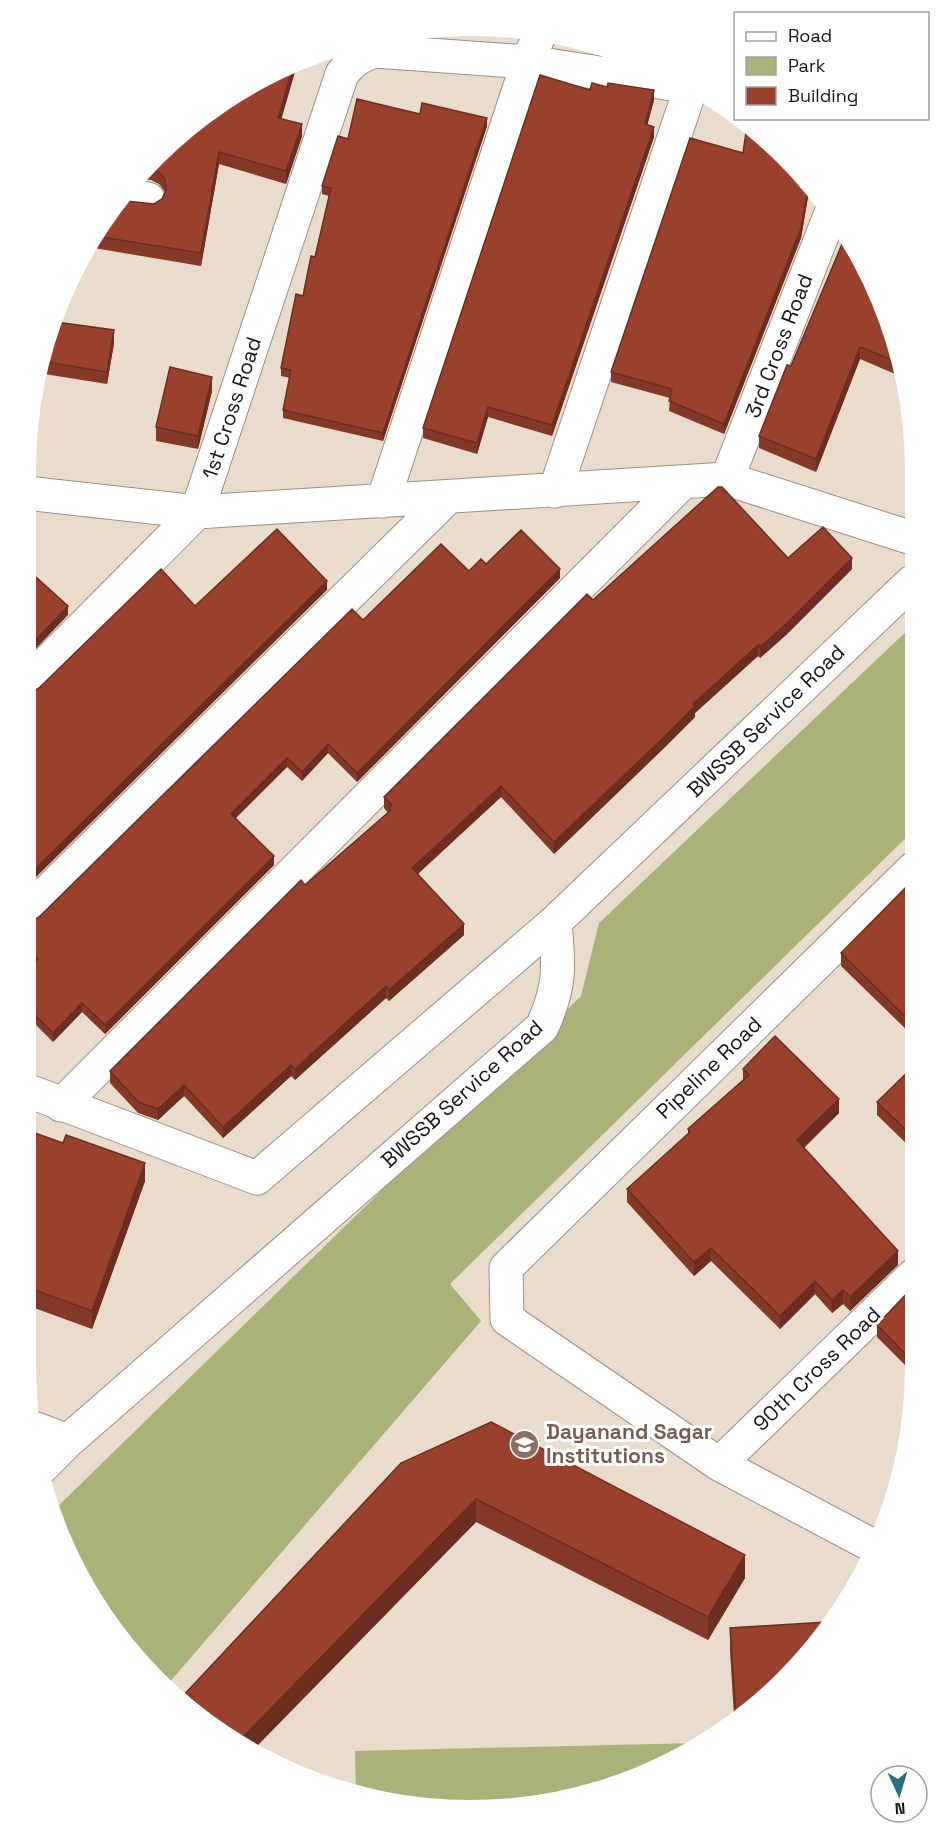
<svg xmlns="http://www.w3.org/2000/svg" width="941" height="1836" font-family="'Space Grotesk',sans-serif">
	<style>
		.green { fill: #aab279 }
		.lines { fill: none; stroke-linecap: round; stroke-linejoin: round }
		.minor-casing { stroke: #9d9083; stroke-width: 35 }
		.minor { stroke: #fff; stroke-width: 33 }
		.wall { fill: #843828 }
		.shaded-wall { fill: #6c2e20 }
		.building { fill: #9a412e; stroke: #6c2e20; stroke-width: 1.5 }
		.labels { text-anchor: middle; stroke-width: 6; stroke-linejoin: round; paint-order: stroke }
		.street-label { font-size: 21px; fill: #1a1510; stroke: #fff }
		.education-label { font-size: 21px; font-weight: bold; fill: #785e54; stroke: #fff; text-anchor: start }
	</style>
	<rect width="100%" height="100%" fill="#eadccd"/>
	<path class="green" d="M912,626L913,831L450,1284L481,1321L168,1684L118,1637L51,1513L581,996L599,923Z
		M697,1743L667,1765L585,1795L500,1810L356,1795L355,1751Z"/>
	<g class="lines">
		<defs>
			<path id="minor" d="M122,195L148,199
				M727,479L831,213
				M555,491L691,87
				M26,493L197,512L727,479L912,538
				M383,501L528,62L540,33
				M26,684L197,512L342,74C352,61 360,56 375,51L528,62L691,87
				M26,913L448,497
				M26,1090L257,1178L555,922
				M61,1105L681,484
				M36,1429L68,1441
				M719,1464L914,1275
				M42,1467L68,1441L542,1027C561,986 559,966 555,922L912,582
				M875,1547L719,1464L507,1319L506,1268L913,869"/>
		</defs>
		<use href="#minor" class="minor-casing"/>
		<use href="#minor" class="minor"/>
	</g>
	<path class="wall" d="M619,53L636,60L619,57Z
		M297,63L281,119L302,136L286,184L219,164L201,266L88,247L117,200L154,204L162,199L165,192L159,184L151,180L137,179L177,136Z
		M590,90L654,100L647,125L654,137L552,436L488,417L477,454L423,438V428Z
		M420,114L487,126L383,441L283,418V410L290,378L281,376V368L315,257L329,196L322,194V186L348,139Z
		M764,136L810,185L801,238L724,434L669,411L670,398L611,382V372L743,153Z
		M882,301L902,377L860,359L816,472L759,448V436L791,366Z
		M60,304L57,322L114,343L107,384L38,373L41,356Z
		M212,391L198,449L156,441V427Z
		M788,558L852,569L786,635L760,658L758,656L695,713V717L663,749L554,854L501,797L418,874L464,935L389,1001L386,998L295,1080L291,1076L223,1138L184,1096L158,1120L138,1113L110,1083V1071L305,885L388,813L384,808V797L593,600Z
		M486,564L560,578L357,782L328,753L302,781L287,767L235,818L274,865L105,1034L82,1012L53,1042L26,1015V971L33,963L26,956V922H31L39,917L363,620L469,571Z
		M913,880L914,1037L841,966V953Z
		M914,1066V1151L877,1115V1102Z
		M743,1069L839,1113L804,1148L898,1265L850,1311L843,1304L832,1313L815,1294L780,1329L711,1261L694,1276L627,1202V1189L688,1134V1129L743,1080Z
		M26,1138L145,1181L92,1329L26,1305Z
		M914,1286L915,1375L877,1337V1325Z
		M401,1463L745,1578L708,1640L476,1522L254,1749L224,1736Z
		M730,1628L785,1680L734,1717L730,1651Z"/>
	<path class="shaded-wall" d="M297,63V65L278,131V118L294,64Z
		M654,90V100L645,134V124Z
		M487,118V126L383,441V433Z
		M302,124V136L286,184V171Z
		M654,127V137L552,436V425Z
		M219,152V164L201,266V253Z
		M809,184L810,185L801,238L724,434V424Z
		M60,304L56,334V322L57,312Z
		M114,330V343L107,384V372Z
		M860,347V359L816,472V459Z
		M212,377V391L198,449V436Z
		M488,407V417L477,454V443Z
		M852,558V569L786,635L760,658V647Z
		M560,569V578L357,782V773Z
		M327,581V590L26,887V878Z
		M68,606V615L26,659V650Z
		M758,645V656L695,713V717L663,749L554,854V842L693,704Z
		M328,744V753L302,781V772Z
		M287,758V767L231,823V814Z
		M501,786V797L412,879V868Z
		M274,856V865L105,1034V1025Z
		M464,924V935L389,1001V990Z
		M386,986V998L295,1080V1069Z
		M82,1003V1012L53,1042V1033Z
		M291,1065V1076L223,1138V1127Z
		M184,1085V1096L158,1120V1109Z
		M839,1099V1113L797,1154V1140Z
		M145,1163V1181L92,1329V1311Z
		M711,1248V1261L694,1276V1262Z
		M898,1251V1265L850,1311V1297Z
		M815,1281V1294L780,1329V1316Z
		M843,1290V1304L832,1313V1300Z
		M476,1499V1522L254,1749L238,1742Z
		M745,1555V1578L708,1640V1617Z"/>
	<path class="building" d="M294,64L278,118L302,124L286,171L219,152L201,253L95,236L117,200L154,204L162,199L166,190L165,179L159,172L151,168H147L177,136L248,85Z
		M540,75L590,90L592,83L607,87L608,83L654,90L645,124L654,127L552,425L488,407L477,443L423,428Z
		M357,99L420,114L422,103L487,118L383,433L283,410L291,370L281,368L296,294L303,296L311,256L315,257L331,188L322,186L338,136L348,139Z
		M747,125L764,136L809,184L801,228L724,424L669,401L672,389L611,372L690,138L743,153Z
		M845,237L882,301L898,362L860,347L816,459L759,436L787,365L791,366Z
		M57,312L56,322L114,330L107,372L40,361L41,356Z
		M170,367L212,377L198,436L156,427Z
		M718,487H722L788,558L823,527L852,558L786,624L760,647L758,645L693,704L695,706L663,738L554,842L501,786L412,868L464,924L389,990L386,986L295,1069L291,1065L223,1127L184,1085L158,1109L138,1102L110,1071L301,880L305,885L391,810L389,808L392,805L384,797L587,594L593,600Z
		M277,529L327,581L26,878V693H31L39,688L161,569L195,606Z
		M521,530L560,569L357,773L328,744L302,772L287,758L231,814L274,856L105,1025L82,1003L53,1033L26,1006V971L38,959L26,947V922H31L39,917L352,609L363,620L441,544L469,571L481,559L486,564Z
		M26,568L68,606L26,650Z
		M913,880V1024L841,953Z
		M775,1036L839,1099L797,1140L898,1251L850,1297L843,1290L832,1300L815,1281L780,1316L711,1248L694,1262L627,1189L690,1132L688,1129L749,1075L743,1069Z
		M914,1066V1138L877,1102Z
		M32,1132L63,1143L66,1135L145,1163L92,1311L26,1287V1138Z
		M914,1286V1363L877,1325Z
		M491,1422L745,1555L708,1617L476,1499L238,1742L224,1736L182,1697L401,1463Z
		M826,1622V1623L785,1680L736,1716L730,1628Z"/>
	<defs>
		<symbol id="university-disc" viewBox="-11 -11 22 22"><circle r="9.5" fill="#8d6e63" stroke="#fff"/><path d="M0-5L7-2L0 1L-7-2ZM-4 1L0 2.5L4 1V4Q0 6-4 4Z" fill="#fff"/></symbol>
	</defs>
	<g fill-rule="evenodd">
		<use href="#university-disc" x="508" y="1428" width="33" height="33"/>
	</g>
	<g class="labels">
		<g class="street-label">
			<text transform="translate(779 346) rotate(-69)" y="7">3rd Cross Road</text>
			<text transform="translate(232 408) rotate(-72)" y="7">1st Cross Road</text>
			<text transform="translate(766 721) rotate(-44)" y="7">BWSSB Service Road</text>
			<text transform="translate(709 1068) rotate(-44)" y="7">Pipeline Road</text>
			<text transform="translate(462 1094) rotate(-42)" y="7">BWSSB Service Road</text>
			<text transform="translate(817 1369) rotate(-44)" y="7">90th Cross Road</text>
		</g>
		<g class="education-label">
			<text x="546" y="1439">Dayanand Sagar<tspan x="546" dy="24">Institutions</tspan></text>
		</g>
	</g>
	<path d="M0 0H941V1836H0ZM470 36H471A434 434 0 0 1 905 470V1366A434 434 0 0 1 471 1800H470A434 434 0 0 1 36 1366V470A434 434 0 0 1 470 36Z" fill="#fff" fill-rule="evenodd"/>
	<rect x="734" y="12" width="195" height="108" fill="#ffffff" stroke="#a3a19f" stroke-width="1.5"/>
	<rect x="746" y="32" width="30" height="9" fill="#ffffff" stroke="#a3a19f" stroke-width="1.5"/>
	<text x="788" y="42" font-size="18" fill="#1a1510">Road</text>
	<rect x="746" y="57" width="30" height="18" fill="#aab279" stroke="#a3a19f" stroke-width="1.5"/>
	<text x="788" y="72" font-size="18" fill="#1a1510">Park</text>
	<rect x="746" y="87" width="30" height="18" fill="#9a412e" stroke="#a3a19f" stroke-width="1.5"/>
	<text x="788" y="102" font-size="18" fill="#1a1510">Building</text>
	<g transform="translate(899 1794) rotate(176)"><circle r="28" fill="#ffffff" stroke="#a3a19f" stroke-width="1.5"/>
	<path d="M0-4.5L10 22L0 15L-10 22Z" fill="#2b6f80"/>
	<text y="-9" font-size="16" font-weight="bold" text-anchor="middle" fill="#1a1510">N</text>
	</g>
</svg>
